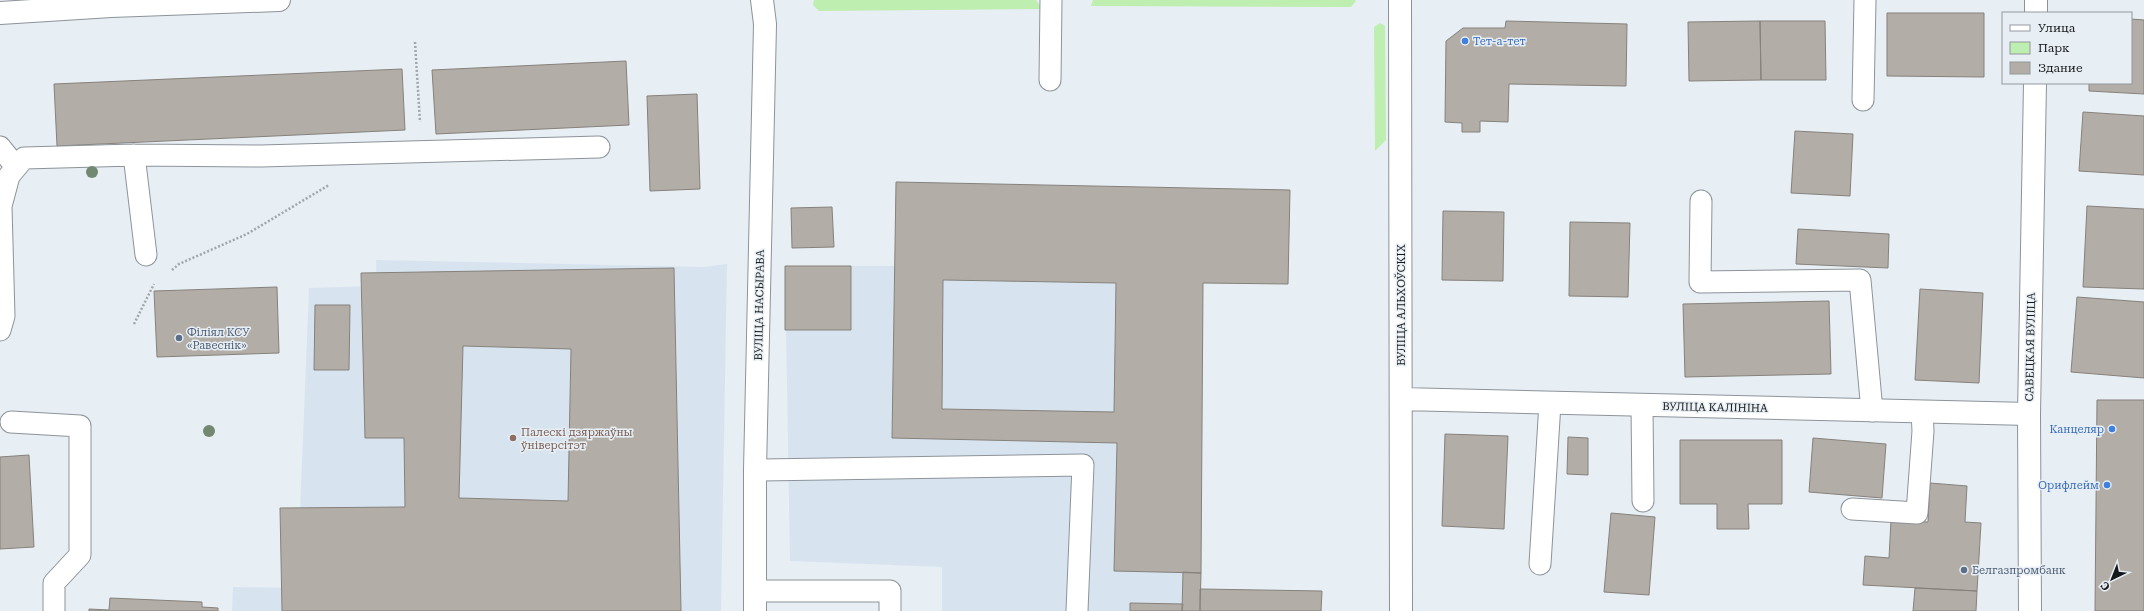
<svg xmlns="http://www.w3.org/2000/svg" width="2144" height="611" font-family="'Roboto Serif',serif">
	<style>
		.built { fill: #d7e4f0 }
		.green { fill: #bfeeb1 }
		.building { fill: #b3ada7; stroke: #86817b; fill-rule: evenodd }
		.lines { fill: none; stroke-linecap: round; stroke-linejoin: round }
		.lane-casing { stroke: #8d9399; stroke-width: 23 }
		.street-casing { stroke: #8d9399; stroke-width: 24 }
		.secondary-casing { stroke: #8d9399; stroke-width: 24 }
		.primary-casing { stroke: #8d9399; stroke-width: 24 }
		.path { stroke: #a0a6aa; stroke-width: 2.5; stroke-dasharray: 2 2; stroke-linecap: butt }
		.lane { stroke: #fff; stroke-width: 21 }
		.street { stroke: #fff; stroke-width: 22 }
		.secondary { stroke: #fff; stroke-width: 22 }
		.primary { stroke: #fff; stroke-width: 22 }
		.tree { fill: #728871 }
		.shop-dot { fill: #3f7fe0; stroke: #e7eef4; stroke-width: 1.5 }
		.service-dot { fill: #5c6f8a; stroke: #e7eef4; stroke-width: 1.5 }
		.education-dot { fill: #8d6e63; stroke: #e7eef4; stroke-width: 1.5 }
		.labels { text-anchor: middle; stroke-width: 3; stroke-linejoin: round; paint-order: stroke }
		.shop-label { font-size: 11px; fill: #366cbe; stroke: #e7eef4; text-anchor: end }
		.street-label { font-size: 11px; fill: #15181a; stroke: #e7eef4 }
		.service-label { font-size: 11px; fill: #4e5e75; stroke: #e7eef4; text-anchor: start }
		.education-label { font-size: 11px; fill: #785e54; stroke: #e7eef4; text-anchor: start }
	</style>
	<rect width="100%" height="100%" fill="#e7eef4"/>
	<path class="built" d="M896,182L1290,190L1288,284L1203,283L1200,589L1322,591L1321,611H942V567L790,561L785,266H895Z
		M376,260L704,267L727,264L721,611H232L233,587L297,588L309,288L377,286Z"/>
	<path class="green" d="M814,0H1036L1042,9L819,11L813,5Z
		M1093,0H1355L1356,1L1351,7L1091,6Z
		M1380,23L1385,26L1386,140L1375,151L1374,27Z"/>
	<path class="building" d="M1887,13H1984V77L1887,76Z
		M2131,19L2144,20V94L2089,91V83H2131Z
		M1506,21L1627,24L1626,86L1509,84L1508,122L1480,121V132H1462V123L1445,122L1446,41L1463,28H1505Z
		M1760,21H1825L1826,80H1761Z
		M1760,21L1761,80L1689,81L1688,22Z
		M626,61L629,125L436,134L432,70Z
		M402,69L405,130L57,146L54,84Z
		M697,94L700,189L650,191L647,96Z
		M2083,112L2144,116V175L2079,171Z
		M1795,131L1853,134L1850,196L1791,193Z
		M896,182L1290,190L1288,284L1203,283L1201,573L1114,571L1117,443L892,438ZM943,280L1116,283L1114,412L942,409Z
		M2087,206L2144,209V289L2083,287Z
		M832,207L834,247L792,248L791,208Z
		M1443,211L1504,212L1503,281L1442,280Z
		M1570,222L1630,223L1628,297L1569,296Z
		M1798,229L1889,234L1888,268L1796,264Z
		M785,266H851V330H785Z
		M674,268L681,611H282L280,508L405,507L404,438H365L361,273ZM463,346L571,349L568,501L459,498Z
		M277,287L279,353L157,357L154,291Z
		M1920,289L1983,293L1979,383L1915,380Z
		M2077,297L2144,302V378L2071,372Z
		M1829,301L1831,374L1685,377L1683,304Z
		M315,305H350L349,370H314Z
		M2097,400H2144V611H2095Z
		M1445,434L1508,436L1504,529L1442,526Z
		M1568,437L1588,438V475L1567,474Z
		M1813,438L1886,444L1882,498L1809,492Z
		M1680,440H1782V504H1748L1749,529H1717V504H1680Z
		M29,455L34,547L0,549V457Z
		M1930,483L1967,486L1965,522L1981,523L1977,591L1863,585L1865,556L1889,558L1891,520L1928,522Z
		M1611,513L1655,517L1649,595L1604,592Z
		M1183,572L1201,573L1200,611H1182Z
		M1915,588L1977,591L1976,611H1913Z
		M1200,589L1322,591L1321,611H1200Z
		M110,598L202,602V607L218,608V611H89V609L109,610Z
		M1130,603L1183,604L1182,611H1130Z"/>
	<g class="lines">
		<defs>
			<path id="lane" d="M1050,80L1051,0
				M1863,100L1865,0
				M0,147L16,167
				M134,155L146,255
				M1701,201L1700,282L1860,280L1872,411
				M0,330L4,316L1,206L9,176L24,158L134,155L261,156L599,147
				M1642,406L1643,501
				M11,422L80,426V555L54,583V611
				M755,470L1083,465L1077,611
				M1852,509L1917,513L1923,431L1922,412
				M1540,564L1550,403
				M756,591H890V611"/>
			<path id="street" d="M1400,0L1401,611
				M1401,399L2029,414
				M755,611V470L765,24L762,0"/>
			<path id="secondary" d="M2036,13V0
				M2030,611L2029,414L2035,83"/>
			<path id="primary" d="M0,13L111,6L279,0"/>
		</defs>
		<use href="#lane" class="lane-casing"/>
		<use href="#street" class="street-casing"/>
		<use href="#secondary" class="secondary-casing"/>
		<use href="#primary" class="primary-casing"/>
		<path class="path" d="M415,42L420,122
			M172,270L179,264L247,234L329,185
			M134,324L154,284"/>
		<use href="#lane" class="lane"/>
		<use href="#street" class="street"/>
		<use href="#secondary" class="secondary"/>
		<use href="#primary" class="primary"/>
	</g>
	<g class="tree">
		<circle cx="92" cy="172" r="6"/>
		<circle cx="209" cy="431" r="6"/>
	</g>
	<g class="shop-dot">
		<circle cx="1465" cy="41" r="4"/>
		<circle cx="2112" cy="429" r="4"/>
		<circle cx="2107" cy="485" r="4"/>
	</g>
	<g class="service-dot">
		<circle cx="179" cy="338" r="4"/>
		<circle cx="1964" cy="570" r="4"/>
	</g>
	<circle class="education-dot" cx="513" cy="438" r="4"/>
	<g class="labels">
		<g class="shop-label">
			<text x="1473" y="45" text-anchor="start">Тет-а-тет</text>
			<text x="2104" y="433">Канцеляр</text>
			<text x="2099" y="489">Орифлейм</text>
		</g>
		<g class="street-label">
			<text transform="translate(759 305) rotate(-89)" y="4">ВУЛІЦА НАСЫРАВА</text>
			<text transform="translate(1401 305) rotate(-90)" y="4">ВУЛІЦА АЛЬХОЎСКІХ</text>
			<text transform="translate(2030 347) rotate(-89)" y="4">САВЕЦКАЯ ВУЛІЦА</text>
			<text transform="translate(1715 407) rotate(1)" y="4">ВУЛІЦА КАЛІНІНА</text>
		</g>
		<g class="service-label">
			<text x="187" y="336">Філіял КСУ<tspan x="187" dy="13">«Равеснік»</tspan></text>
			<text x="1972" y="574">Белгазпромбанк</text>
		</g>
		<g class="education-label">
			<text x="521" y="436">Палескі дзяржаўны<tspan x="521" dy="13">ўніверсітэт</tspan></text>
		</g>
	</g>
	<rect x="2002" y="12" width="130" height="72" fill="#e7eef4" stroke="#93989d"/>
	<rect x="2010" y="25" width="20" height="6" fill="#ffffff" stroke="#93989d"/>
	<text x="2038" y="32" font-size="12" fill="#15181a">Улица</text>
	<rect x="2010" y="42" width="20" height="12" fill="#bfeeb1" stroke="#93989d"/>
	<text x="2038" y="52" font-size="12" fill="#15181a">Парк</text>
	<rect x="2010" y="62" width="20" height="12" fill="#b3ada7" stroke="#93989d"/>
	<text x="2038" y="72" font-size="12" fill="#15181a">Здание</text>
	<g transform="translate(2112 579) rotate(223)" stroke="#e7eef4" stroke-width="3" paint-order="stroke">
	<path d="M0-3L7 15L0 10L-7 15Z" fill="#15181a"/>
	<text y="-6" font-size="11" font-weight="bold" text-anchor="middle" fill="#15181a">С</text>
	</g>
</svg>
